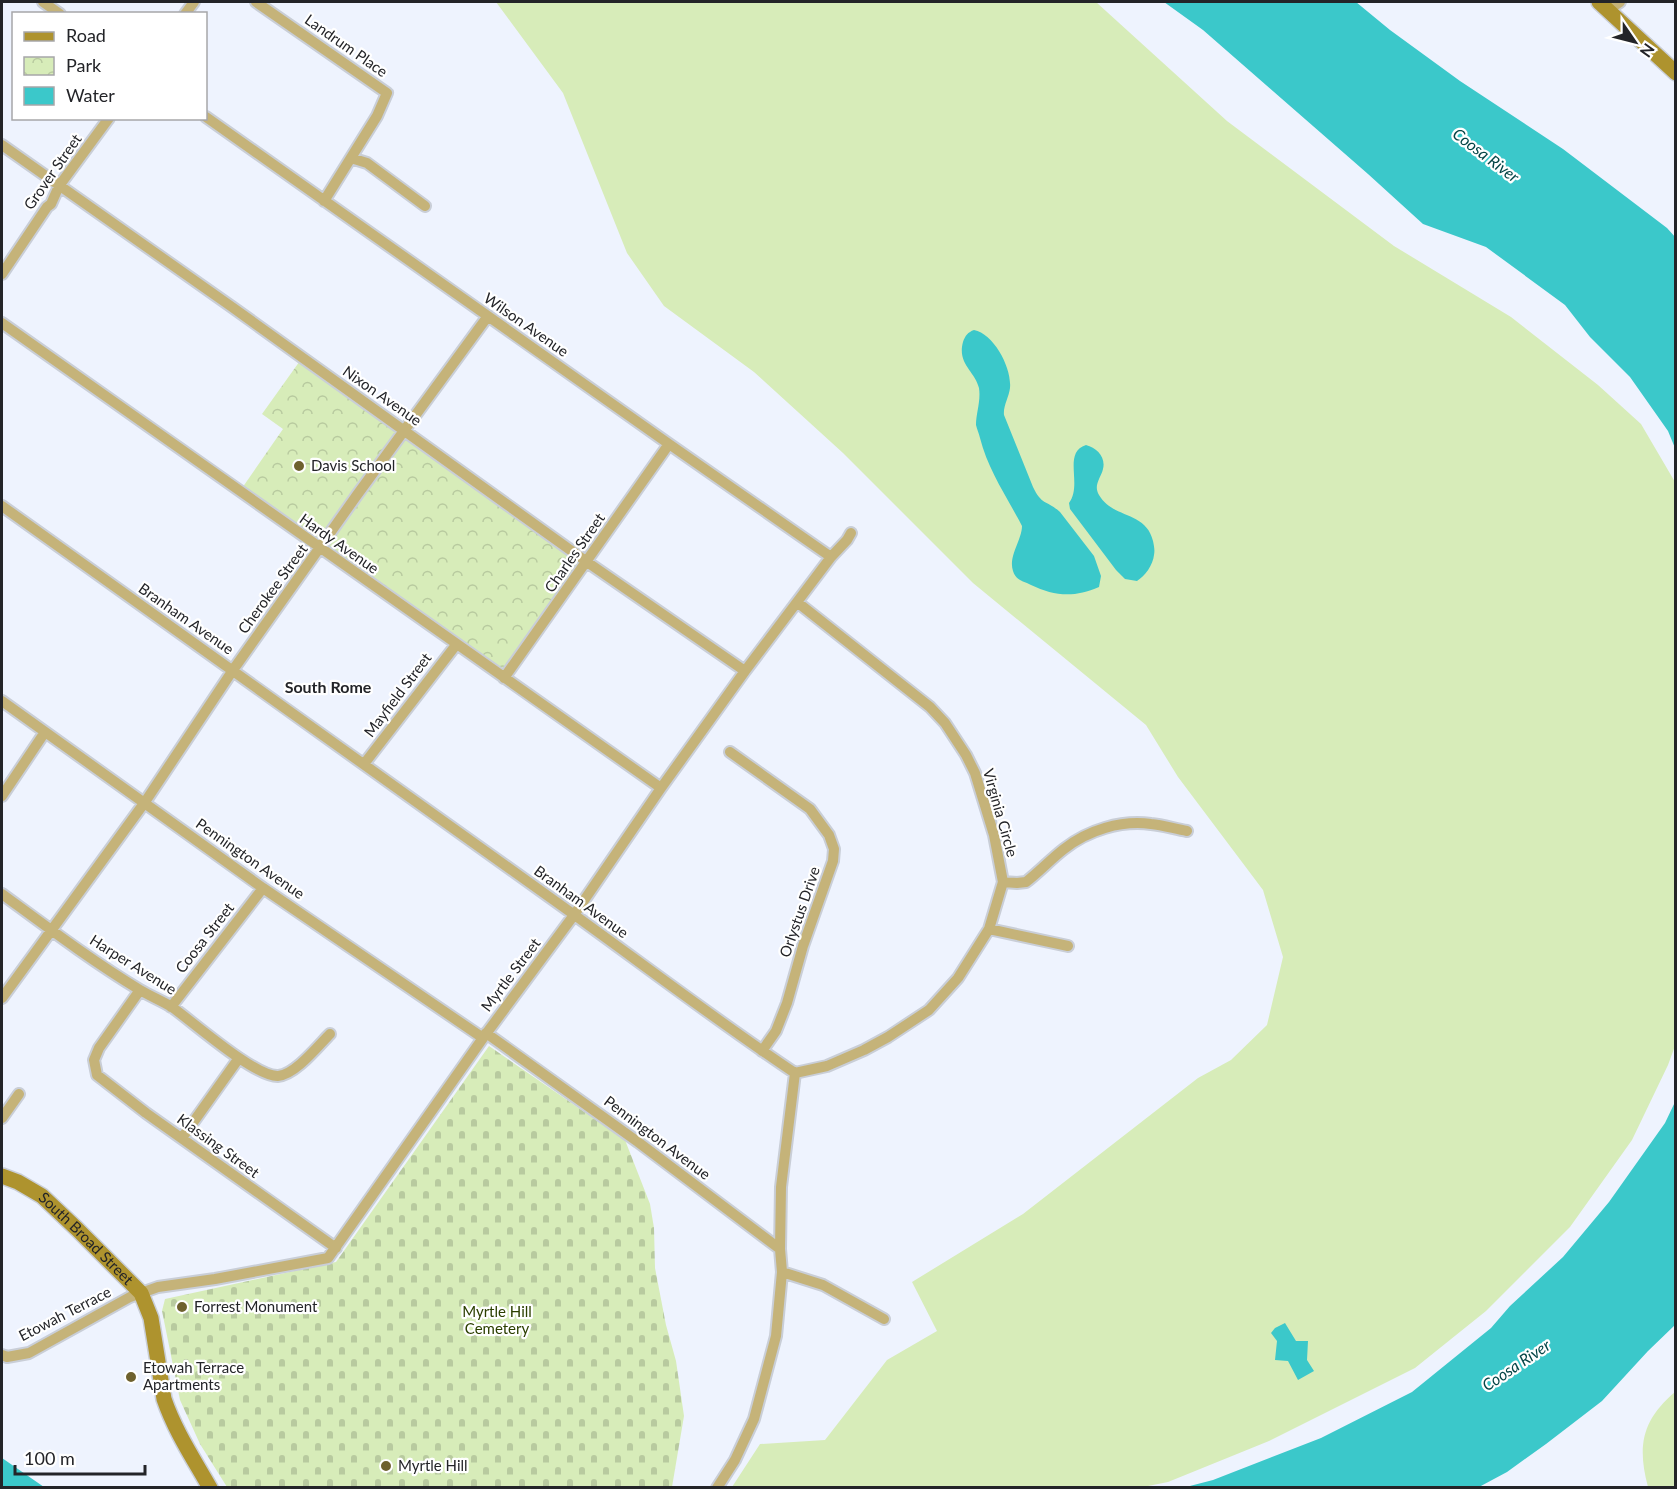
<svg xmlns="http://www.w3.org/2000/svg" width="1677" height="1489" font-family="Lato,sans-serif">
	<style>
		.grass { fill: #d7ecb9 }
		.cemetery { fill: url(#cemetery-stones) }
		.park { fill: url(#park-crowns) }
		.water { fill: #3bc8ca }
		.lines { fill: none; stroke-linecap: round; stroke-linejoin: round }
		.street-casing { stroke: #c9ced7; stroke-width: 14 }
		.secondary-casing { stroke: #c9ced7; stroke-width: 18 }
		.street { stroke: #c5b379; stroke-width: 10 }
		.secondary { stroke: #ae932e; stroke-width: 15 }
		.poi-dot { fill: #6e612e; stroke: #fff; stroke-width: 2 }
		.labels { text-anchor: middle; stroke-width: 4.5; stroke-linejoin: round; paint-order: stroke }
		.street-label { font-size: 15px; fill: #232428; stroke: #fff }
		.poi-label { font-size: 15px; fill: #232428; stroke: #fff; text-anchor: start }
		.park-label { font-size: 15px; fill: #2c3f00; stroke: #fff }
		.water-label { font-size: 16px; font-style: italic; fill: #044546; stroke: #fff }
		.neighbourhood-label { font-size: 16px; font-weight: bold; fill: #232428; stroke: #fff }
	</style>
	<defs>
		<pattern id="cemetery-stones" width="16" height="16" patternUnits="userSpaceOnUse" patternTransform="scale(1.5)"><rect width="16" height="16" fill="#d7ecb9"/><path d="M2 7V4a2 2 0 0 1 4 0v3zM10 15v-3a2 2 0 0 1 4 0v3z" fill="#b8ca9f"/></pattern>
		<pattern id="park-crowns" width="20" height="18" patternUnits="userSpaceOnUse" patternTransform="scale(1.5)"><rect width="20" height="18" fill="#d7ecb9"/><path d="M2 6a3 3 0 1 1 6 0M12 15a3 3 0 1 1 6 0" fill="none" stroke="#b8ca9f"/></pattern>
	</defs>
	<rect width="100%" height="100%" fill="#eef3fe"/>
	<path class="grass" d="M496,2H1096L1227,121L1394,246L1511,317L1598,385L1641,424L1675,482V1046L1668,1065L1632,1140L1570,1227L1486,1311L1415,1368L1269,1441L1168,1482L1143,1487H732L760,1444L825,1440L887,1360L937,1331L912,1282L1023,1214L1198,1078L1231,1060L1267,1025L1283,957L1263,890L1178,777L1146,725L973,583L843,453L754,372L664,306L627,253L563,93Z
		M1675,1392V1487H1648C1637,1446 1642,1420 1675,1392Z"/>
	<path class="cemetery" d="M489,1046L625,1140L650,1204L654,1228L655,1268L666,1325L676,1361L684,1416L672,1487H227L200,1444L180,1400L162,1311L165,1299L336,1262Z"/>
	<path class="park" d="M302,358L587,562L504,678L240,491L283,429L262,414Z"/>
	<path class="water" d="M1164,2H1356L1390,30L1460,81L1563,149L1667,228L1676,238L1675,448L1668,431L1630,377L1590,337L1565,305L1486,247L1423,224L1368,174L1203,30Z
		M974,330C994,334 1012,368 1010,388C1009,397 1003,406 1004,415L1033,487C1042,506 1047,500 1060,512L1094,556L1101,576L1099,587C1074,598 1054,596 1031,585C1024,581 1016,581 1013,571C1008,556 1022,540 1022,526C1007,497 988,470 980,438C979,434 977,429 976,425C976,413 981,401 979,388C975,371 957,364 963,342C965,336 968,332 974,330Z
		M1086,445C1097,448 1106,457 1103,469C1101,478 1093,485 1099,495C1113,519 1146,511 1153,541C1154,546 1155,550 1154,555C1153,565 1145,576 1137,581L1125,579L1116,570L1070,509L1069,503C1083,484 1062,453 1086,445Z
		M1675,1102V1325L1648,1351L1602,1401L1546,1444L1507,1472L1479,1487H1186L1213,1480L1321,1438L1412,1392L1491,1328L1510,1306L1563,1257L1609,1202L1665,1123Z
		M1285,1323L1296,1341H1308L1307,1360L1314,1371L1298,1380L1288,1361L1275,1360L1277,1341L1271,1333L1275,1328Z
		M2,1458L44,1487H2Z"/>
	<g class="lines">
		<defs>
			<path id="street" d="M43,2L60,14
				M256,2L387,93L377,116L324,201
				M1608,10L1620,2
				M185,14L194,2
				M206,117L669,444L831,557
				M2,145L232,307L587,562L745,671
				M351,158L367,163L425,206
				M2,274L47,207L51,204L59,186L109,118
				M2,323L661,788
				M2,506C184,636 366,766 548,896C631,955 711,1017 795,1073
				M504,678L669,444
				M2,701L263,888L483,1038
				M730,752L810,809L829,835L834,849L833,861L803,946L787,1003L776,1031L762,1051
				M364,764L456,645
				M2,796L45,732
				M1003,882L1017,883L1026,882C1039,872 1051,859 1064,849C1088,830 1121,820 1151,824C1163,825 1175,829 1187,831
				M2,894C47,927 92,961 140,990C150,996 162,1001 172,1007C193,1022 255,1077 278,1076C295,1075 318,1046 330,1034
				M989,929L1068,946
				M140,990L99,1048L94,1060L97,1075L146,1113L336,1248
				M2,998L145,802L233,670L357,495L488,316
				M171,1007L263,888
				M486,1033L638,1142L780,1249
				M795,1073L827,1066L864,1050L888,1037L929,1010L958,978L989,929L1003,882L994,835L975,773L966,755L945,723L930,707L797,602
				M2,1118L19,1094
				M182,1138L239,1058
				M782,1272L823,1285L884,1319
				M2,1355L7,1357L29,1353L130,1297L158,1287L215,1279L328,1258L483,1038L574,915L661,788L745,671L831,557L847,540L851,533
				M717,1488L735,1460L754,1419L776,1336L782,1272L780,1249L781,1187L795,1073"/>
			<g id="secondary">
				<path d="M1599,2L1676,73"/>
				<path id="s1" d="M2,1176L18,1182L42,1196L77,1229L141,1293L151,1318L164,1399C175,1431 193,1458 210,1488"/>
			</g>
		</defs>
		<use href="#street" class="street-casing"/>
		<use href="#secondary" class="secondary-casing"/>
		<use href="#street" class="street"/>
		<use href="#secondary" class="secondary"/>
	</g>
	<g class="poi-dot">
		<circle cx="299" cy="466" r="6"/>
		<circle cx="182" cy="1307" r="6"/>
		<circle cx="131" cy="1377" r="6"/>
		<circle cx="386" cy="1466" r="6"/>
	</g>
	<g class="labels">
		<g class="street-label">
			<text transform="translate(346 46) rotate(35)" y="5">Landrum Place</text>
			<text transform="translate(53 172) rotate(-55)" y="5">Grover Street</text>
			<text transform="translate(526 325) rotate(35)" y="5">Wilson Avenue</text>
			<text transform="translate(382 396) rotate(35)" y="5">Nixon Avenue</text>
			<text transform="translate(339 544) rotate(35)" y="5">Hardy Avenue</text>
			<text transform="translate(575 553) rotate(-55)" y="5">Charles Street</text>
			<text transform="translate(273 589) rotate(-54)" y="5">Cherokee Street</text>
			<text transform="translate(186 619) rotate(35)" y="5">Branham Avenue</text>
			<text transform="translate(398 695) rotate(-53)" y="5">Mayfield Street</text>
			<text transform="translate(1000 813) rotate(74)" y="5">Virginia Circle</text>
			<text transform="translate(250 859) rotate(35)" y="5">Pennington Avenue</text>
			<text transform="translate(581 902) rotate(36)" y="5">Branham Avenue</text>
			<text transform="translate(800 912) rotate(-71)" y="5">Orlystus Drive</text>
			<text transform="translate(205 938) rotate(-52)" y="5">Coosa Street</text>
			<text transform="translate(133 965) rotate(32)" y="5">Harper Avenue</text>
			<text transform="translate(511 975) rotate(-53)" y="5">Myrtle Street</text>
			<text transform="translate(657 1138) rotate(37)" y="5">Pennington Avenue</text>
			<text transform="translate(218 1146) rotate(36)" y="5">Klassing Street</text>
			<text dy="5" stroke="none"><textPath href="#s1" startOffset="106">South Broad Street</textPath></text>
			<text transform="translate(65 1314) rotate(-27)" y="5">Etowah Terrace</text>
		</g>
		<g class="poi-label">
			<text x="311" y="471">Davis School</text>
			<text x="194" y="1312">Forrest Monument</text>
			<text x="143" y="1373">Etowah Terrace<tspan x="143" dy="17">Apartments</tspan></text>
			<text x="398" y="1471">Myrtle Hill</text>
		</g>
		<g class="park-label">
			<text x="497" y="1317">Myrtle Hill<tspan x="497" dy="17">Cemetery</tspan></text>
		</g>
		<g class="water-label">
			<text transform="translate(1486 155) rotate(37)" y="6">Coosa River</text>
			<text transform="translate(1516 1365) rotate(-34)" y="6">Coosa River</text>
		</g>
		<g class="neighbourhood-label">
			<text x="328" y="693">South Rome</text>
		</g>
	</g>
	<rect width="1677" height="1489" fill="none" stroke="#232428" stroke-width="6"/>
	<rect x="12" y="12" width="195" height="108" fill="#ffffff" stroke="#a7a7a9" stroke-width="1.5"/>
	<rect x="24" y="32" width="30" height="9" fill="#ae932e" stroke="#a7a7a9" stroke-width="1.5"/>
	<text x="66" y="42" font-size="18" fill="#232428">Road</text>
	<rect x="24" y="57" width="30" height="18" fill="url(#park-crowns)" stroke="#a7a7a9" stroke-width="1.5"/>
	<text x="66" y="72" font-size="18" fill="#232428">Park</text>
	<rect x="24" y="87" width="30" height="18" fill="#3bc8ca" stroke="#a7a7a9" stroke-width="1.5"/>
	<text x="66" y="102" font-size="18" fill="#232428">Water</text>
	<g transform="translate(1635 42) rotate(125)" stroke="#ffffff" stroke-width="4.5" paint-order="stroke">
	<path d="M0-4.5L10 22L0 15L-10 22Z" fill="#232428"/>
	<text y="-9" font-size="16" font-weight="bold" text-anchor="middle" fill="#232428">N</text>
	</g>
	<path d="M15 1465v9h130v-9" fill="none" stroke="#232428" stroke-width="3"/>
	<text x="24" y="1465" font-size="18" fill="#232428" stroke="#ffffff" stroke-width="4.5" paint-order="stroke">100 m</text>
</svg>
